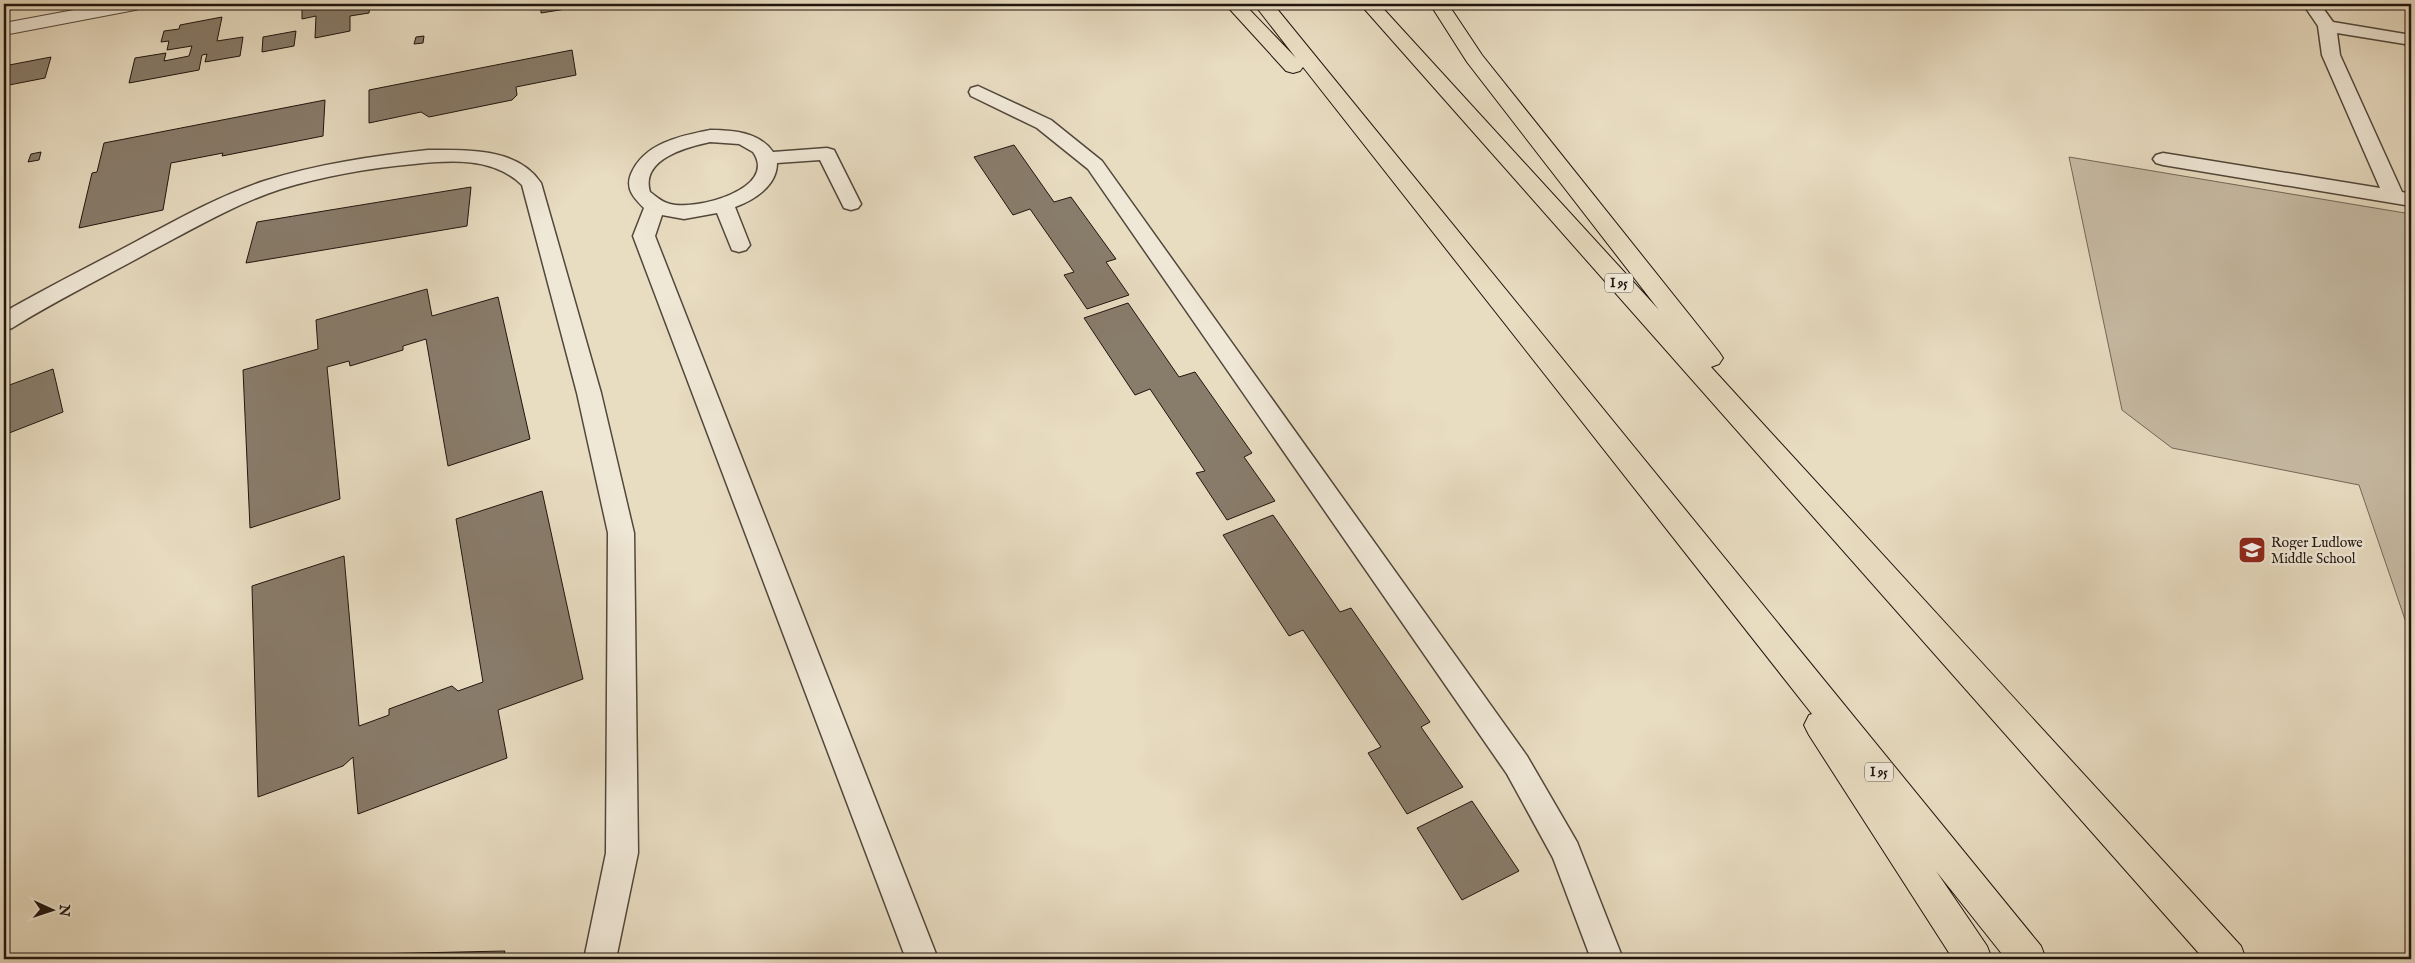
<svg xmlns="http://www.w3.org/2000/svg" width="2415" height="963" font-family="'IM FELL English',serif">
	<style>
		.green { fill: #c6baa3; stroke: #726858 }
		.building { fill: #887c6b; stroke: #1f150e }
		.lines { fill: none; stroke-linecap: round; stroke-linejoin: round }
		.lane-casing { stroke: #51473b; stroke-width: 3 }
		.street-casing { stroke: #51473b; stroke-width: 2 }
		.highway-casing { stroke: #1f150e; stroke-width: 2 }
		.lane { fill: #f0e8d7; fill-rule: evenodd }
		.street { fill: #f0e8d7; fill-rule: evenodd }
		.highway { fill: #e8dcc1; fill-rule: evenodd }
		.labels { text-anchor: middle; stroke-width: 5; stroke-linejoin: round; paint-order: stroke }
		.shield { fill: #f0e8d7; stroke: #5e544a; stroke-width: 1 }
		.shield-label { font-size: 12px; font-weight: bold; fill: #1f150e }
		.poi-label { font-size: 14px; fill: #1f150e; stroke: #f0e8d7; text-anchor: start }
	</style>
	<rect width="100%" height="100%" fill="#e8dcc1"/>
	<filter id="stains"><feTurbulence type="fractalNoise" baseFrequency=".004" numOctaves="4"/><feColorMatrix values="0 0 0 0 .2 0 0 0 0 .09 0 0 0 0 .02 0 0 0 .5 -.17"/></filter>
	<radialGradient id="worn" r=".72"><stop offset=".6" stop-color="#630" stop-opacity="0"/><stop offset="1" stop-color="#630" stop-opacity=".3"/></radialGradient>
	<path class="green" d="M2069,157L2411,214V637L2359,485L2172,448L2122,410Z"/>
	<path class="building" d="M4,4H43L4,11Z
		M316,4H370L369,13L350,16V31L315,38L316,16L302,19V8L315,6Z
		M541,4H572V8L541,13Z
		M222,17L217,41L243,37L240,56L205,62L207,54L202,55L199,70L129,83L135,58L166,53L164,61L189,56L192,46L167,50L169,41L161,42L164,31L179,29L180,25Z
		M296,31L294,46L262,52L263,37Z
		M424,36L423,43L414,44L416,37Z
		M572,50L576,75L516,87L517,95L512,100L429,117L421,112L369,123V90Z
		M51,57L45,78L4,86V66Z
		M325,100L323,136L222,156L223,153L171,163L163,210L79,228L92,173L97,172L104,143Z
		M1014,145L1054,202L1071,197L1116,259L1106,262L1129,295L1087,309L1064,275L1074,272L1030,209L1013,215L974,157Z
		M41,152L39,160L28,162L31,154Z
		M471,187L467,226L246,263L257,222Z
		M427,289L432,316L498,297L530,439L448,466L426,339L403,346V350L350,366L349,361L327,367L340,499L250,528L243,370L318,349L316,320Z
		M1128,303L1179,377L1195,372L1252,453L1244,457L1275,501L1227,520L1196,473L1205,471L1150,389L1135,395L1084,318Z
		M53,369L63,412L4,435V387Z
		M542,491L583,679L498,710L507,758L358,814L353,757L343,766L258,797L252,586L344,556L359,726L389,715V709L452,686L458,691L483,682L456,519Z
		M1273,515L1340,612L1351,608L1430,722L1421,727L1463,787L1407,814L1368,753L1381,747L1303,630L1289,636L1223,535Z
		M1472,801L1519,871L1462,900L1417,828Z
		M505,951L502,959H183L184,958Z"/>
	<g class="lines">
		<defs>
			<path id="lane" d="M2303,4H2320L2333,22L2411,35V45L2337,33L2340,55L2402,192L2411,194V206L2163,165L2156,163L2153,159L2156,155L2163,153L2380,188L2322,55L2318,26Z
				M978,86L1051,120L1102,161L1527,756L1577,842L1623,959H1591L1553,858L1507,774L1088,169L1037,128L971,96L969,92L971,88Z
				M710,130C733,130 759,132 773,152L827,148L834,150L861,204L858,208L851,210L844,208L820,160L777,163C777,186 754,200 735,207L750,245L746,250L739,252L732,250L717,213L684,219L662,215L655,236L938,959H906L633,236L644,208C634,198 625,189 631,174C644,143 680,136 710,130ZM710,142L739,144L753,152C779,189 695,211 670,204C662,202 657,197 650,192C640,159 687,147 710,142Z
				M428,150C466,150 517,147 541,183L601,393L634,533L638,853L616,959H584L606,853L608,533L577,393L522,185C493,157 452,160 414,164C369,168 324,176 281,189C235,204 193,229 151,251C104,277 57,300 12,328L4,331V313L13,307C54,284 96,263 137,241C178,219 219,196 264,181C317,164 373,156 428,150Z"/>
			<path id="street" d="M106,4H144L142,8L135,10L4,35V23Z"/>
			<path id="highway" d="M1225,4H1244L1296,58L1254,4H1273L2041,946L2046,959H2006L1936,871L1987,946L1992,959H1953L1809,735L1804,725L1809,715L1812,714L1303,67L1300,71L1293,73L1286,71Z
				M1360,4H1379L1659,310L1467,62L1430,4H1448L1482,55L1719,352L1723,358L1719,364L1711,367L2241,946L2246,959H2204Z"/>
		</defs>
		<use href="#lane" class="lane-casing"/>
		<use href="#street" class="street-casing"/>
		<use href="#highway" class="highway-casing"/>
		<use href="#lane" class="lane"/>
		<use href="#street" class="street"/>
		<use href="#highway" class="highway"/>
	</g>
	<defs>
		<symbol id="school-square" viewBox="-11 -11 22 22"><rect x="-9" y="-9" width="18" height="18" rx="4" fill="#8f2418" stroke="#f0e8d7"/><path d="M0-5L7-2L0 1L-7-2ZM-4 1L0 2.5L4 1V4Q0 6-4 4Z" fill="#fff"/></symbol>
	</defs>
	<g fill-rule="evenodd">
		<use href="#school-square" x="2236" y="534" width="32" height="32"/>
	</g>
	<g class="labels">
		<g class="shield">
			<rect x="1605" y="273.5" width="28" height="19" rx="4"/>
			<rect x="1865" y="762.5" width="28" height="19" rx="4"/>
		</g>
		<g class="shield-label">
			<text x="1619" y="287">I 95</text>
			<text x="1879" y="776">I 95</text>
		</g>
		<g class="poi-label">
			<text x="2271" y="547">Roger Ludlowe<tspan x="2271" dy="16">Middle School</tspan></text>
		</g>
	</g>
	<rect width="2415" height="963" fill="none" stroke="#e8dcc1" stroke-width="20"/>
	<rect x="5" y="5" width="2405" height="953" fill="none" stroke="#1f150e" stroke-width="2.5"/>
	<rect x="10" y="10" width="2395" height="943" fill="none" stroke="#1f150e"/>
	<g transform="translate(52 910) rotate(93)" stroke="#f0e8d7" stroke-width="4" paint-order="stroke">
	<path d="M0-4L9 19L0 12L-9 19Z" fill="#1f150e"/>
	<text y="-8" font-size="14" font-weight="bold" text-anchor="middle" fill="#1f150e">N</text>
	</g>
	<rect width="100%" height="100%" filter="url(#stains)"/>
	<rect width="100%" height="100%" fill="url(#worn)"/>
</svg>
